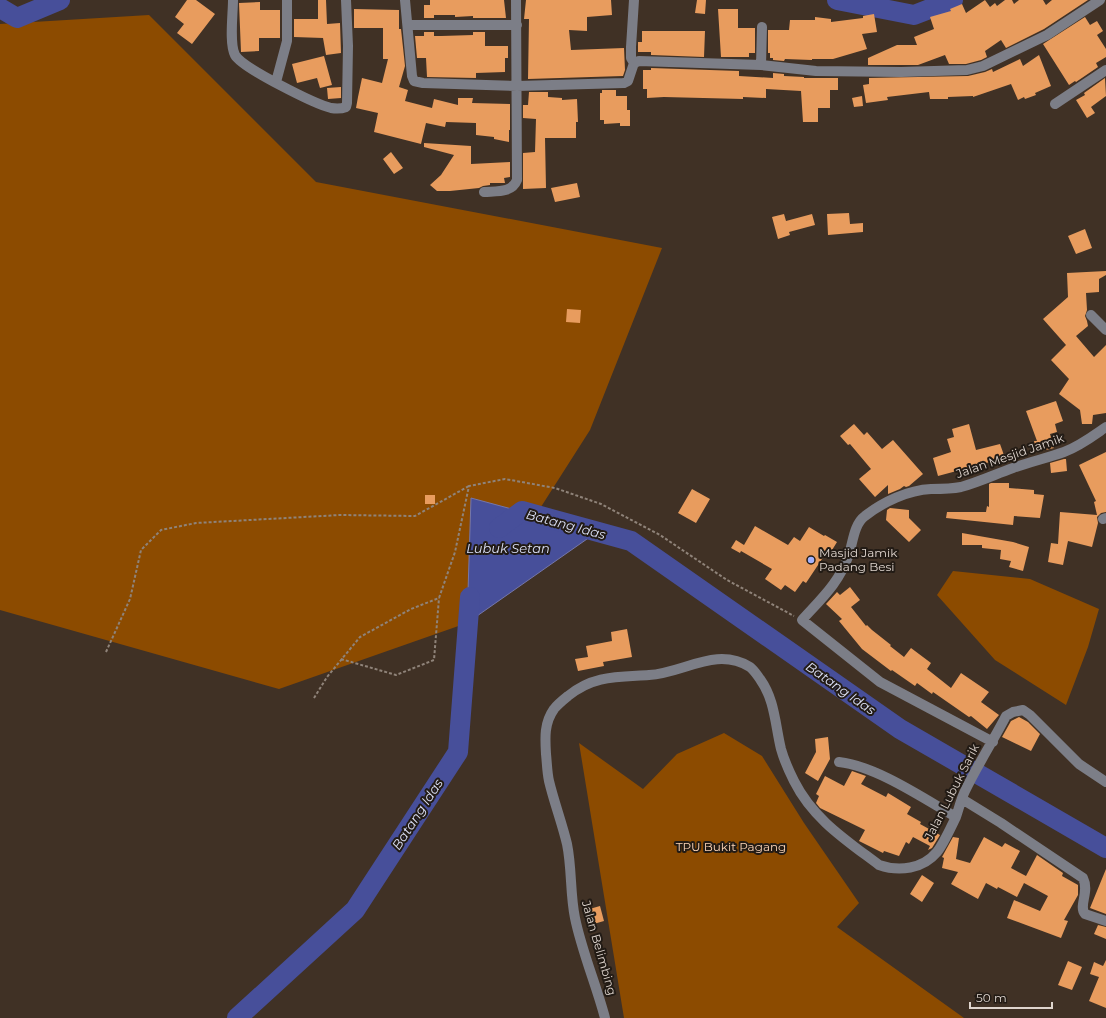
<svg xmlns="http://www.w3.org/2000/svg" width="1106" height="1018" font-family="Montserrat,sans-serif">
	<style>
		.green { fill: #8c4b00 }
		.water { fill: #474f9a; stroke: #7577aa }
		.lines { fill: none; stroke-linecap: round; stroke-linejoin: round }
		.river { stroke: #474f9a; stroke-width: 20 }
		.building { fill: #e89c5e }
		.path { stroke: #8f8379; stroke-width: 2; stroke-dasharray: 3 2; stroke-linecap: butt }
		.minor { stroke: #7c7e87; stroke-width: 10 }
		.poi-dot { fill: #a4b2fc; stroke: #221b15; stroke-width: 1.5 }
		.labels { text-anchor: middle; stroke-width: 4; stroke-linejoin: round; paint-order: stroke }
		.street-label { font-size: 12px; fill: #dfd5ce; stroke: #221b15 }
		.poi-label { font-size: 12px; fill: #dfd5ce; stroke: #221b15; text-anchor: start }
		.park-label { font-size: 12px; fill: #fcd4b6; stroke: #221b15 }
		.water-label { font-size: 13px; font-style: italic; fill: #dce1f7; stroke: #221b15 }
	</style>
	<rect width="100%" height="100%" fill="#403125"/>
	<path class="green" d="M149,15L316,182L662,248L590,430L467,623L279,689L0,610V24Z
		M953,571L1030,579L1099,609L1088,647L1066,705L995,660L937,595Z
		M724,733L762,756L804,823L859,903L837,927L964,1018H624L579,743L643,789L677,754Z"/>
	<path class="water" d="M471,498L597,532L467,623Z"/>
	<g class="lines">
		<path class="river" d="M837,0L914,15L953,0
			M0,8L17,18L60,0
			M499,528L522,511L631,541L900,729L1106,848
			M237,1018L355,910L458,752L470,597"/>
	</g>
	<path class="building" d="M187,0H196L215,14L192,44L177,33L184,24L175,17Z
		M318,0H326L327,24L340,23L341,53L326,55L323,38L294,37V19H318Z
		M430,0H504L506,18H473V16L455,17V15H434V18H424V5H430Z
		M526,0H611L612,15L587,17V31L569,30L571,50L624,48L625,70L623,76L528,79L529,19H524Z
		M697,0H706L705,14L695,13Z
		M985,0L990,7L995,3L997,6L1005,0H1012L1014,4L1019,0H1043L1046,5L1052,0H1088L1044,29L1006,48L1001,40L985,51L987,57L981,60L966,64H949L945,55L918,65H868V58L897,45H917L914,37L934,29L930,17L951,11L950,9L962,4L966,13Z
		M260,2V10H280V38H259V51L241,52L239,3Z
		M354,9L399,10V29H401L405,66L399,87L408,90L405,101L432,108L434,99L458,105V98H473L472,103L510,104V130H509V142L494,139V137L476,135V123L446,122L445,127L426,123L421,144L374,132L378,113L356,108L358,97L362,78L382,83L388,59H383V28H354Z
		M718,9H738V28H755V53H749V57H721Z
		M874,14L877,32L862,34L867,49L833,59H812V60L785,59L784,61L773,60V58H770V53H768V30H789L790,20H815V17L831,19V22L863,18V16Z
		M1085,17L1090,25L1097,21L1103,31L1097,35L1106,49V57L1096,63L1098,67L1076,82L1075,81L1069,85L1043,44Z
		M642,31H705L704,57L651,55V52H638V42H642Z
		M424,32H434V36H441L473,35V32H485V46H508V58H505V72L476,73V78L427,77L426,58H417L415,36H424Z
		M1039,55L1051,86L1035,93L1036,95L1025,99L1024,97L1018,100L1011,84L973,97V96L948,97V99H930L929,92L887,97L888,100L866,103L863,85L869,84V78L968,76L985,72L992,69L993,72L1020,59L1023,66Z
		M324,56L332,85L320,88L317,78L297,83L292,64Z
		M651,68L739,71V76L773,78V73L784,74V76L804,77V78H838V90H830V108H818V122H803L801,91L766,89V98L743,97V99L664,97L647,98V89H643V70H651Z
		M1105,78L1106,96L1091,107L1095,113L1087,118L1076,100L1085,95L1084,93Z
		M341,87V98L328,99L327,88Z
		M602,90H616V96H627V110H630V126H620V123L604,124V120H600V93H602Z
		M529,92H548V97L562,98V100L577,99L578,122H576V138H545L546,188L523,189V153L535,152L536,119L523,118V105H528Z
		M862,96L863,106L854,107L852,98Z
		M424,143L471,146V164L510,162V177L504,178L505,183H490V185L483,186L479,188L450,191H437L430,185L441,175L454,155L424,147Z
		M391,152L403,168L394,174L383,159Z
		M577,183L580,197L555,202L551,188Z
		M849,213L850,224L863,223V232L828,235L827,214Z
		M784,214L786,221L812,214L815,225L789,232L790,235L778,239L772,217Z
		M1085,229L1092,248L1076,254L1068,236Z
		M1106,271V275L1099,279V292L1086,293L1087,310L1085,316L1087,321L1088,326L1076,336L1094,357L1106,345V413L1093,415L1092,424H1082L1080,410L1059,394L1069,379L1051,360L1066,345L1043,319L1068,297L1067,273Z
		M567,309L581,310L580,323L566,322Z
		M1056,401L1063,421L1055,424L1057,432L1050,434L1054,448L1037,452L1034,441H1037L1026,411Z
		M854,424L864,435L867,432L882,449L893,440L923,474L909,486L906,487L904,486L900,489L888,494V485L875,497L859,479L871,469L850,444L848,445L840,436Z
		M969,424L976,450L1000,444L1005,458L938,476L933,458L951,452L947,439L954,437L952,429Z
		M1106,452V512L1101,513L1097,517L1098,523L1092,547L1068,541L1063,565L1048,562L1051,543L1058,544L1060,512L1097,515L1094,502L1096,501L1079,465Z
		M1064,459H1066L1067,471L1051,473L1050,463Z
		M991,483H1009V488L1034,490V494L1044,495L1040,518L1014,516L1013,525L946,518L947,512H986L987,506L989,507V484Z
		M692,489L710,499L696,523L678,513Z
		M425,495H435V504H425Z
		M890,508L909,510V518L921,530L909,542L886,520L887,510Z
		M755,526L788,545L794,537L800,541L809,527L824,536L825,535L837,542L829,555L826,553L806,583L803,581L795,592L785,585L781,590L765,579L772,569L741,551L740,553L731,548L736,540L744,545Z
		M962,533L1013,542L1029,547L1023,571L1009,567L1011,561L1000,559L1001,550L982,548V545H962Z
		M850,587L860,600L851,607L866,626L867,625L872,630L891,645L890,646L904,657L911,648L931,663L927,669L951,688L961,673L989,692L981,702L999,715L987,729L971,716L969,717L933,692L932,694L917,683L915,686L892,670L891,671L862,649L839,621L842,619L826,604L837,592L840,595Z
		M627,629L632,657L603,662L604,666L578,671L575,659L588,657L586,646L612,641L611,632Z
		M1019,717L1028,722L1040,734L1031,751L1002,737L1011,721Z
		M828,737L830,759L818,781L805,773L816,752L815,739Z
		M852,771L866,776L861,784L886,797L888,793L911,807L907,814L921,822L920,824L940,835L932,848L928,850L930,846L913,837L909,844L906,842L899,856L884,851L883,853L859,841L865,830L820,808L816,803L819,796L816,794L825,776L844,786Z
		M953,837L959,838L956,859L970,863L984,837L1002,847L1005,843L1020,851L1011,868L1026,876L1037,855L1063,873L1062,876L1078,885V895L1064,920L1068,921L1061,938L1007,918L1014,900L1040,911L1048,896L1024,883L1017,897L998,887L997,889L986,883L978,899L951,884L958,872L942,868L944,858L942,857Z
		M1106,869V914L1090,908Z
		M922,875L934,883L922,902L910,894Z
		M600,906L604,921L590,925L586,910Z
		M1098,925L1106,927V939L1094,934Z
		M1106,960V1008L1089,1001L1099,977L1090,974L1094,962L1103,966Z
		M1068,961L1082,967L1072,990L1058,985Z"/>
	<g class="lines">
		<path class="path" d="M106,652L130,599L141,550L161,530L196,523L340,515L415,516L469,486
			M341,659L396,675L434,660L439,598
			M314,698L327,677L360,637L411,609L439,598L455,552L469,486L505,479L555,488L601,504L660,535L727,580L794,616"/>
		<path class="minor" d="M233,0C233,14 229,44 235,55C242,68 315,104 331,108C337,109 341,109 346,107L347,103L348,46L346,0
			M405,0L412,76L414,81L423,83L517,86L624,83L628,81L634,63L639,61L761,65L816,71L901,72L967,70L983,66L1047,35L1100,0
			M634,0L631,47V58L634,63
			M408,25H517
			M761,65L762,27
			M276,82L287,41V0
			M1055,104L1106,70
			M484,192C497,191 512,193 517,180L516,0
			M1091,315L1106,330
			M1103,519L1106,518
			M993,742L880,682L802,620C821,599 840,582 849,554C853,542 854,524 865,516C883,502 908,490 931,489C942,489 951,489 961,487C979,482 996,474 1013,468C1030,462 1047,458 1064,452C1080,446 1093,436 1106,427
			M839,762C876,766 923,798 956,817
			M962,799L1001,823L1083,878C1090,892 1078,906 1085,914L1106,921
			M605,1018C596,984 582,952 575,918C570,894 572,868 567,844C562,823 554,802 549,781C547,772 547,763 546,754C545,738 544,723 554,709C558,704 563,700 568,696C593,675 618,677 649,675C684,673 716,646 750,667C754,670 757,675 760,679C775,700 775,724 781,749C784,760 789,771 794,781C813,819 846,840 879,865C899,872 923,869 937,852C943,845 952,825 956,817C959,808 961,799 965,791C977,766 993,741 1006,716L1013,712L1023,710L1030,715L1079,764L1106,782"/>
	</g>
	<circle class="poi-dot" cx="811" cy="560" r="4"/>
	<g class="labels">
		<g class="street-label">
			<text transform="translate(1010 456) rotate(-19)" y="4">Jalan Mesjid Jamik</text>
			<text transform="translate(952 792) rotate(-63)" y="4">Jalan Lubuk Sarik</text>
			<text transform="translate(599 948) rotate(74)" y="4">Jalan Belimbing</text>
		</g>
		<g class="poi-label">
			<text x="819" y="557">Masjid Jamik<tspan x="819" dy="14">Padang Besi</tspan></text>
		</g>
		<g class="park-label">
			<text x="731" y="851">TPU Bukit Pagang</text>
		</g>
		<g class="water-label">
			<text transform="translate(566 524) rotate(15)" y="5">Batang Idas</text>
			<text x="508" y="553">Lubuk Setan</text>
			<text transform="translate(841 688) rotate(35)" y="5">Batang Idas</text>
			<text transform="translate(417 814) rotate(-57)" y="5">Batang Idas</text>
		</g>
	</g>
	<path d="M970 1002v6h82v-6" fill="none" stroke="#dfd5ce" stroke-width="2"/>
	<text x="976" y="1002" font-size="12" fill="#dfd5ce" stroke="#221b15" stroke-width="3" paint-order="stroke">50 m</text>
</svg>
